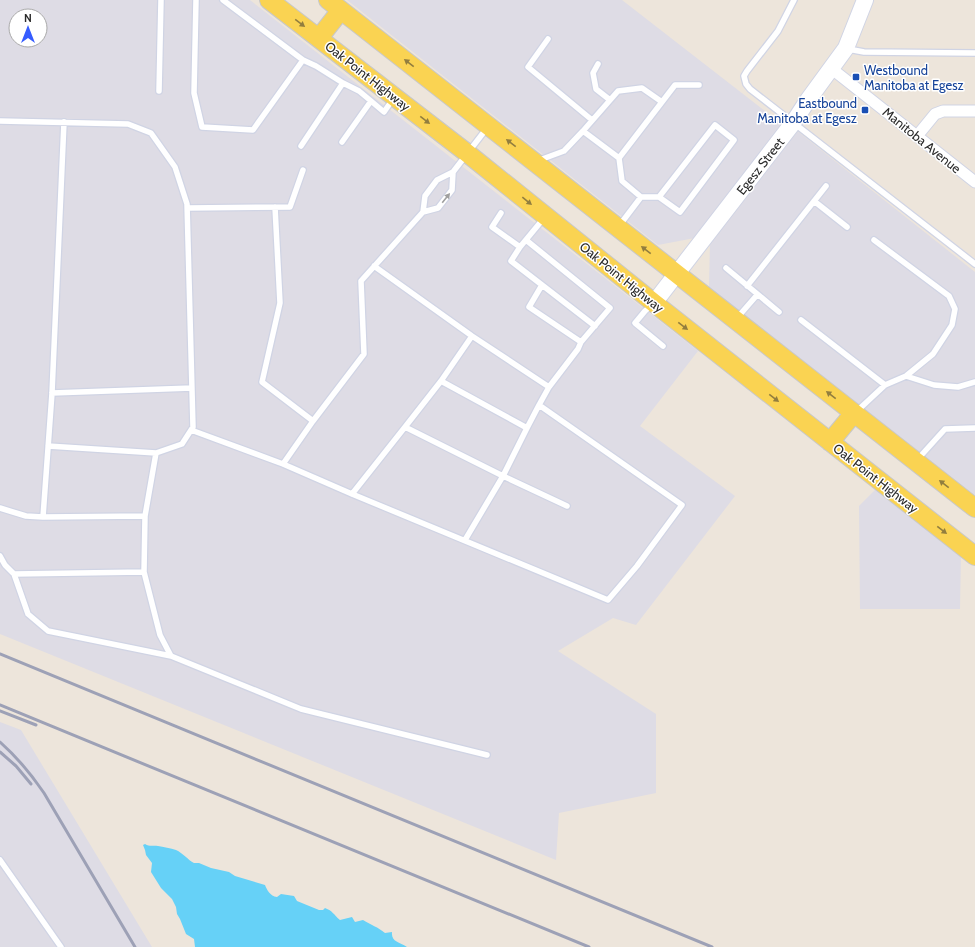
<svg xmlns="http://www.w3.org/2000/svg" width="975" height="947" font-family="Cabin,sans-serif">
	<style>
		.industrial { fill: #dedce5; fill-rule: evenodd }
		.water { fill: #66d1f7 }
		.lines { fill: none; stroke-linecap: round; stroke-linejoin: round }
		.lane-casing { stroke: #d0d4e4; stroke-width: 8 }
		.street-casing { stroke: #d0d4e4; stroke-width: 13 }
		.secondary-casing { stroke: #d0d4e4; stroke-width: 18 }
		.primary-casing { stroke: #c8c8c8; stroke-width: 20 }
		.lane { stroke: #fff; stroke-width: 5.5 }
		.street { stroke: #fff; stroke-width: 11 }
		.secondary { stroke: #fff; stroke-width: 16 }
		.primary { stroke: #fad352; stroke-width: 18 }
		.rail { stroke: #9da1b6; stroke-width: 3 }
		.oneway { fill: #927e3e }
		.oneway2 { fill: #9f9f9f }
		.transit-dot { fill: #1a4fb4; stroke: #fff; stroke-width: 1.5 }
		.labels { text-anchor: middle; stroke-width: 3; stroke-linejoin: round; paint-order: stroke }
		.transit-label { font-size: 13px; fill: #164399; stroke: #fff; text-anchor: start }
		.street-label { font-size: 13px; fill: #2a2a2a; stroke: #fff }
	</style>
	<rect width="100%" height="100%" fill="#ede5db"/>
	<path class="industrial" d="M0,0H250L698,351L640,426L735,496L636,625L613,618L558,651L656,714V793L559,813L556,860L0,634ZM16,16H40V40H16Z
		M347,0H622L787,128L700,237L658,245Z
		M797,131L975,272V495L709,287L710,242Z
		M878,487L961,554L960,609H860L859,506Z
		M0,722L21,730L152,947H0Z"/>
	<path class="water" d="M145,844C150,847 153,845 158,846C163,847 171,848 176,850C183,853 188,860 194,863H199L211,868L229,872L235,876L265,885C267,890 270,896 277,897L281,894L294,896L297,901L319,910H323L325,908C333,911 333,914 340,920L352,917L355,922L363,920C371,925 378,927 385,933L392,932C391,942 399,942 407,947H195L194,939L186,934L180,919L177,914L176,907L172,899L161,888L151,872L152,863L146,855L145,850L143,845Z"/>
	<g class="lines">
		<defs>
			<path id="lane" d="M196,0L194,93L202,127L253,130L303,60
				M223,0L303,60L316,66L343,83
				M794,0L778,31L747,71L744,76L746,84L750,89L975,264
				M548,39L528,67L592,120
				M848,49L864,52L975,53
				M598,64L593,73L596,89L610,100
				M159,91L161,0
				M0,121L128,124L151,133L175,167L187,204L193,427L182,444L156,453L145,516L144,572L160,635L171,656L301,709L487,755
				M64,122L52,393L43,517L145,516
				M583,131L618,91L642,88L662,102
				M342,142L371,101L384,112L393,99
				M301,146L343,83L359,91L371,101
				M619,158L675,85H699
				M537,161L564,151L583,131L619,158L622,181L641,197
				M814,201L847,227
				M275,207L280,303L262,382L313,421
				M188,208L290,207L303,170
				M423,212L438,208L452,190L453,172
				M501,213L492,227L520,247L544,218
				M619,226L641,197H659L680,212L734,140L715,125L659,197
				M526,240L610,308L581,342L529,307L542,285
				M520,247L511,261L595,326
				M374,266L472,336L549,387
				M726,268L779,312
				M747,286L826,186
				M652,305L645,311L635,323L663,346
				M737,318L757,295
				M801,320L885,385
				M472,336L441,381L527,428L539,405
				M906,376L934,385L958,387L975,382
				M52,393L192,388
				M856,412L885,385L906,376L933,354L952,325L955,309L949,296L874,240
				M405,427L441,381
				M527,428L503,476L567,506
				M191,430L283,464L352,494L608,600L637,566L682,505L539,405L549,387L578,349L581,342
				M48,446L156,453
				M917,460L945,429L975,428
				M283,464L313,421L364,354L361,281L423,212L425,196L437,180L453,172L487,128
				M352,494L405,427L503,476L465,540
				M0,508L26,516L43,517
				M0,556L5,565L14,574L144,572
				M14,574L28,614L48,631L171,656
				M0,860L61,947"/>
			<path id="street" d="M832,69L975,182
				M917,136L935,114L943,111H975"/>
			<path id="secondary" d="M654,303L793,123L808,100L846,48L865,0"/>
			<path id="primary" d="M269,0L467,153L654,303L975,556
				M328,0L975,508
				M319,38L341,10
				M830,442L854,413"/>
		</defs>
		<use href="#lane" class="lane-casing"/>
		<use href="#street" class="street-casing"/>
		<use href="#secondary" class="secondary-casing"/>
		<use href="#primary" class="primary-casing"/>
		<use href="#lane" class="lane"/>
		<use href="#street" class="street"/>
		<use href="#secondary" class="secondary"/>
		<use href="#primary" class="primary"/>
		<path class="rail" d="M0,654L712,947
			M0,705L589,947
			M0,711L36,725
			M0,742C17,757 31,774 44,793L135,947
			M0,752L16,766L31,784"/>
	</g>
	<defs><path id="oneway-solid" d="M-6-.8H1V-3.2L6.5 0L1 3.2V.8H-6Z"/></defs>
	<g class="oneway">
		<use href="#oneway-solid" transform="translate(300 23) rotate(37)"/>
		<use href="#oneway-solid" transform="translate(409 63) rotate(-142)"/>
		<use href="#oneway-solid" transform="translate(425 120) rotate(38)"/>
		<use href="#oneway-solid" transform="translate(511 143) rotate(-142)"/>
		<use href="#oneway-solid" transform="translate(527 201) rotate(39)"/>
		<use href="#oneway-solid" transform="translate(646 250) rotate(-142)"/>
		<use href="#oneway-solid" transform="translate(683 326) rotate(38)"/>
		<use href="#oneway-solid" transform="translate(831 395) rotate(-142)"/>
		<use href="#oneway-solid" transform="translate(774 398) rotate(38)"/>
		<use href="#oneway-solid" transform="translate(944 484) rotate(-142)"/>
		<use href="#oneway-solid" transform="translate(942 530) rotate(38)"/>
	</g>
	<use class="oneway2" href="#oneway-solid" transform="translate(446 198) rotate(-51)"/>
	<g class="transit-dot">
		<rect x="852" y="73" width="8" height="8" rx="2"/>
		<rect x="861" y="106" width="8" height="8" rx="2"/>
	</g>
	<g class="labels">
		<g class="transit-label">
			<text x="864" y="75">Westbound<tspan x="864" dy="15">Manitoba at Egesz</tspan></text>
			<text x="857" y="108" text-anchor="end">Eastbound<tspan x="857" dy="15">Manitoba at Egesz</tspan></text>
		</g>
		<g class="street-label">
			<text transform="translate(368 76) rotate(38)" y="5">Oak Point Highway</text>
			<text transform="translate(922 140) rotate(39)" y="5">Manitoba Avenue</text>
			<text transform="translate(760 166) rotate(-52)" y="5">Egesz Street</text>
			<text transform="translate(622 277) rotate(39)" y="5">Oak Point Highway</text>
			<text transform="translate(876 478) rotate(38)" y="5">Oak Point Highway</text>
		</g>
	</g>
	<g transform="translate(28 28)"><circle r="19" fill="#ffffff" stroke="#aaaaaa"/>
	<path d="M0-3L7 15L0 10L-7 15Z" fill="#365cff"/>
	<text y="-6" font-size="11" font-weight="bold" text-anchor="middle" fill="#2a2a2a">N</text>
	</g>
</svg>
